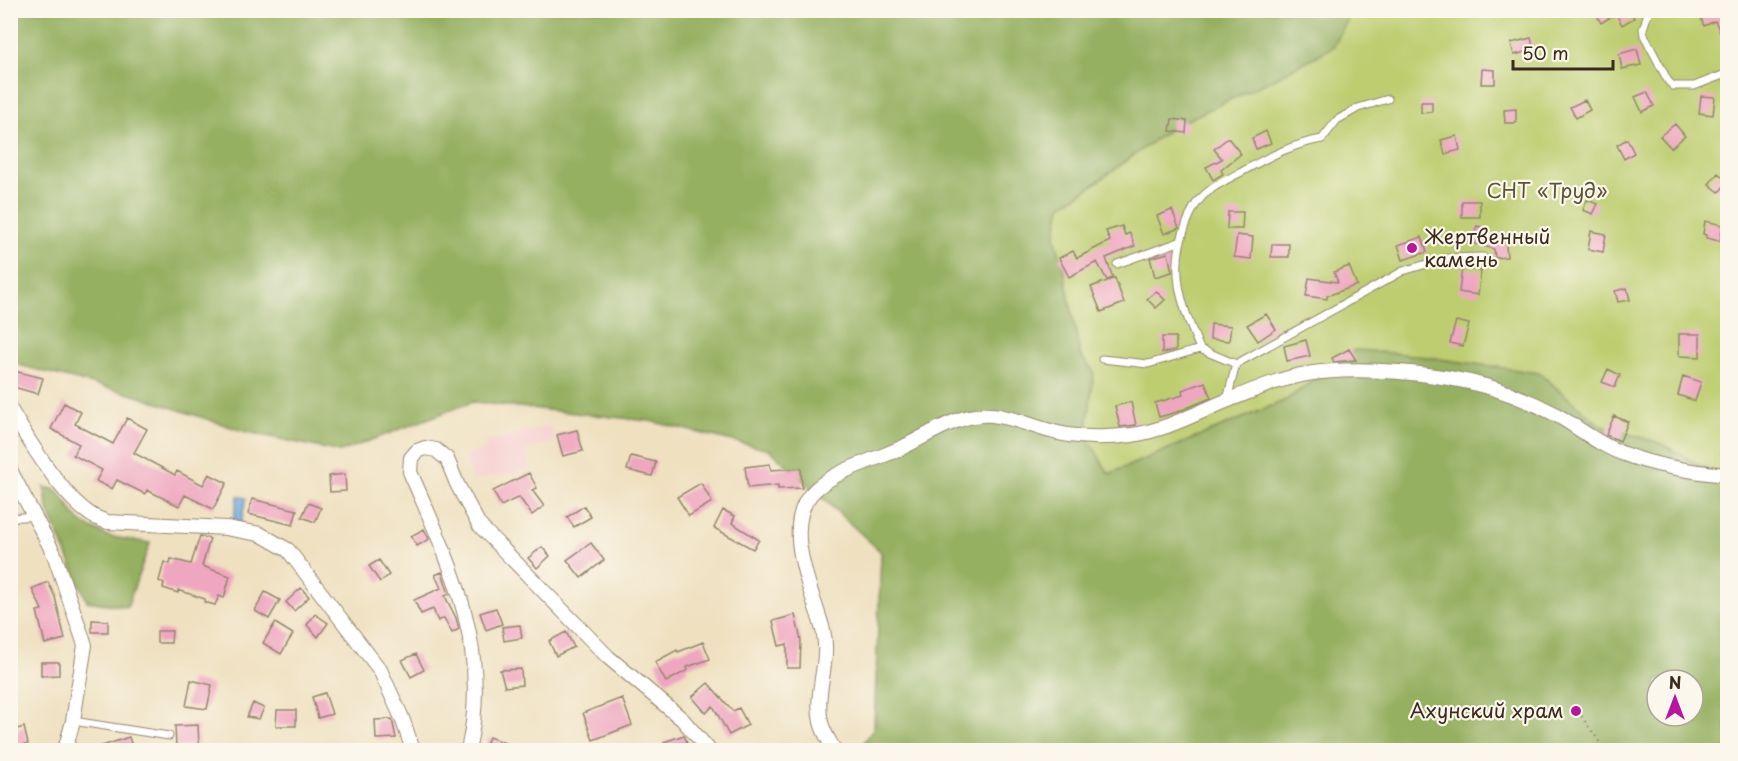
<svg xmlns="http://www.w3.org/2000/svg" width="1738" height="761" font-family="'Playpen Sans',sans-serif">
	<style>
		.built { fill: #f7cfd1 }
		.green { fill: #bdcd70; stroke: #7c7c47; stroke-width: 1.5 }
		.forest { fill: #96b062; stroke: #686d40; stroke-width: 1.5; fill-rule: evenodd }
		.water { fill: #6dabdf; stroke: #546a7e; stroke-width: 1.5 }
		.building { fill: #efa6c0 }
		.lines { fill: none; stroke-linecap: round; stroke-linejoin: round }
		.service-casing { stroke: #95856f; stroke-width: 9 }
		.minor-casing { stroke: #95856f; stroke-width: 16 }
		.path { stroke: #95856f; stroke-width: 2; stroke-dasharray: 1.5 4.5; stroke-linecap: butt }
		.service { stroke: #fff; stroke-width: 7 }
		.minor { stroke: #fff; stroke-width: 14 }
		.poi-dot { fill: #b5179e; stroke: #fbf7ec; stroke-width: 2 }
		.labels { text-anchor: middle; stroke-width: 4.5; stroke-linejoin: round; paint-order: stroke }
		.park-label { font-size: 20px; fill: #5c5332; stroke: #fbf7ec }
		.poi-label { font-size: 20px; fill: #3b2a1e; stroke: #fbf7ec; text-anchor: start }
	</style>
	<rect width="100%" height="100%" fill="#fbf7ec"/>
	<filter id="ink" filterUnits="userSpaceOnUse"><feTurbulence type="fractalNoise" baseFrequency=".0167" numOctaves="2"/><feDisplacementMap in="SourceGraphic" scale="12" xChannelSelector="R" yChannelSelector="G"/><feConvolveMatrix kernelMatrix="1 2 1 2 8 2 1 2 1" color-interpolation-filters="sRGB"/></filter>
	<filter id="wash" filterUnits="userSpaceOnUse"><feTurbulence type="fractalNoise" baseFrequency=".008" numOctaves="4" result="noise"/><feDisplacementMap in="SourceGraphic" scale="24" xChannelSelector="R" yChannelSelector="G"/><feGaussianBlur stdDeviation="1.35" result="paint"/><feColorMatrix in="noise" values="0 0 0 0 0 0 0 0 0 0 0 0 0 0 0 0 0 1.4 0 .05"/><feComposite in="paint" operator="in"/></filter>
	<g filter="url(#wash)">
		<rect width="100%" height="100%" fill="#efe0c0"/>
		<path class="built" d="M550,425L555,442L525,450L530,468L495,478L493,475L472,481L465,455L486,449L485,443Z"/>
		<path class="green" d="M1352,11H1727V481L1660,443L1601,426L1539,373L1403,354L1355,350L1286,400L1109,474L1086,436L1094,372L1080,355L1064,271L1055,237L1061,205L1086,190L1174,126L1269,81L1333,47Z"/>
		<path class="forest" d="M10,11H1352L1333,47L1269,81L1174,126L1086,190L1061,205L1055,237L1064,271L1080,355L1094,372L1086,436L1109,474L1286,400L1355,350L1403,354L1539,373L1601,426L1660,443L1727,481V750H859L874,728L881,552L770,450L650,421L472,402L340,452L243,431L131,394L11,363ZM1657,680H1693V716H1657Z
			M44,487L57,490L80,522L107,536L150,543L127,607L87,601L49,513Z"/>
		<path class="water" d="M238,496L246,498L241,523L233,521Z"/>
		<g id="blocks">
			<path class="building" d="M1594,10H1630L1634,18L1622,25L1616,14L1601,23Z
				M1698,10H1728V16L1724,17L1728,26V39L1724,41L1715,21L1704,26Z
				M1531,38L1534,50L1514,55L1511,43Z
				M1637,49L1641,65L1622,69L1619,54Z
				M1482,69L1495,70V84H1481Z
				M1647,92L1654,106L1642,112L1635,97Z
				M1701,96L1715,97L1713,115L1699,113Z
				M1585,100L1590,110L1576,118L1570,107Z
				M1421,102H1432V112L1421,113Z
				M1516,109V123H1505L1504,110Z
				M1172,119L1187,121L1186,133L1170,131Z
				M1675,124L1685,136L1671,148L1660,136Z
				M1266,131L1271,143L1256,149L1252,138Z
				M1457,136L1460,150L1445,154L1441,140Z
				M1228,138L1241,154L1221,170L1223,174L1213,180L1206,167L1222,159L1214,149Z
				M1627,139L1634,153L1624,159L1617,145Z
				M1718,173L1728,182L1719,192L1709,184Z
				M1587,200L1598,204L1593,214L1583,210Z
				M1462,201H1480V217H1462Z
				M1172,210L1179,228L1164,234L1157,216Z
				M1228,212H1243L1242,229H1227Z
				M1705,221L1723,225L1720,241L1706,238V235L1703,234Z
				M1122,226L1125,235L1130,233L1135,246L1106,258L1113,278L1107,280L1097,262L1069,277L1059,258L1073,251L1077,258L1102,245L1110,241L1106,231Z
				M1477,226L1488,229L1486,238L1505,235L1507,257L1495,258L1494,249L1464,241L1473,239Z
				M1591,231L1606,234L1603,252L1588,249Z
				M1237,235L1253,237L1251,259L1234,257Z
				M1422,237L1427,252L1403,260L1398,245Z
				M1272,244H1289V257H1271Z
				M1168,253L1172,272L1155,277L1150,258Z
				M1349,266L1357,285L1327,296V299L1306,296L1309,278L1338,282L1334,272Z
				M1462,268L1481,271L1478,295L1459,292Z
				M1115,278L1124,303L1101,312L1091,287Z
				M1627,288L1630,300L1618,302L1615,291Z
				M1156,291L1165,300L1156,308L1147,299Z
				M1266,314L1276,329L1258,341L1247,325Z
				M1456,321L1469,324L1463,346L1450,343Z
				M1211,324L1231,326L1229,341L1210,339Z
				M1679,334H1700V357L1679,356Z
				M1162,337H1176V350L1162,353Z
				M1306,340L1310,356L1287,361L1284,346Z
				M1349,349L1356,360L1334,362L1332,358Z
				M1608,369L1620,375L1615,387L1602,382Z
				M10,370L43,378L38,394L10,386Z
				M1683,376L1701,382L1695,401L1678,395Z
				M1205,382L1211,398L1177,412L1159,417L1155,403L1183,395L1182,390Z
				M1131,402L1136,425L1120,427L1115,406Z
				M64,403L81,412L75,424L113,444L127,418L147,429L134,453L175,475L177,471L203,485L209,474L227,483L213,509L185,495L179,506L147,490L145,494L117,480L112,489L96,481L102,470L73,455L79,444L51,429Z
				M1614,416L1628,422L1620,441L1606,435Z
				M577,430L583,451L563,456L557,435Z
				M631,456L656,462L652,476L627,470Z
				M770,464L771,470L801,468L802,488L778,489V485L748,488L745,467Z
				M529,473L537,488L532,490L544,506L532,515L519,497L501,506L493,491Z
				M345,474L346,491L330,492L329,476Z
				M701,483L712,502L689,516L677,497Z
				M252,499L297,510L293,525L248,514Z
				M308,503L321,508L315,522L302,517Z
				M584,506L591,517L574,527L567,517Z
				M723,510L735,516L732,523L759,540L753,549L714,528Z
				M424,529L429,539L417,546L411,536Z
				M200,536L210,539L202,566L230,576L224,598L219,596L215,605L204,602L205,599L178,590V593L163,588L164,583L159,581L164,562L170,564L171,559L191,564Z
				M591,543L604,560L581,578L567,560Z
				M542,547L550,556L537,568L528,558Z
				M379,560L389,575L380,582L369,566Z
				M442,572L449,594L445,596L456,618L459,629L452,633L444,618L438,621L433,609L421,614L414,600L441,588L435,575Z
				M48,582L55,597L65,639L45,644L37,611L42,610L32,589Z
				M301,588L309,597L294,611L286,602Z
				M265,592L280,600L269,619L255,611Z
				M496,608L502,624L486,630L480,613Z
				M315,614L328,623L318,637L307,625Z
				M795,615L801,640L800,668H787V644L779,646L773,621Z
				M92,620L108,621V632H92Z
				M275,623L293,634L281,654L263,643Z
				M520,625L522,638L504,641L502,627Z
				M157,631H172L171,643H157Z
				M566,632L574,647L556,656L549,641Z
				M703,642L710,659L687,667L688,670L666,682L655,662L677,650L678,652Z
				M416,654L424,670L411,677L402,660Z
				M41,662H59V675L41,676Z
				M521,669L522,685L505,687L500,670Z
				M191,680L212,685L207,709L186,706Z
				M708,683L733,711L739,708L748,725L729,735L713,706L706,713L692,697Z
				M325,693L332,714L318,718L312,697Z
				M622,698L632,725L593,740L583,713Z
				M253,703L264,708L259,719L247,717Z
				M277,710H296V726H276Z
				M392,719L396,738L376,739L375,720Z
				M198,725L199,746L176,747L175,726Z
				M24,727L28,744L10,749V731Z
				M684,735L690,750H667L664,742Z
				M129,737L133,750H96V748Z
				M489,737L521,749V750H484Z"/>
		</g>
	</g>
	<g filter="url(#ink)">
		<use href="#blocks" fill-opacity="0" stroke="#95856f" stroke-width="1.5"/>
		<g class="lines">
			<defs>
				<path id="service" d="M1649,10L1643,29L1644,35L1668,81L1673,86H1694L1728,73
					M1117,264L1179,242
					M1200,349C1182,306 1168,271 1186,225C1190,215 1194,204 1202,197C1213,185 1231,178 1245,170C1270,156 1293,144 1322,139L1337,120L1358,108L1388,99
					M1102,359L1148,364L1200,349L1236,364L1403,271L1447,258L1483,257
					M1227,400L1236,364
					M10,518L35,516
					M73,721L169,736"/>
				<path id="minor" d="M10,409C28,440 61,495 90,514C95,518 102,520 108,522L226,528L260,534L288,550L380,670L402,718L413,750
					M10,470L54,554L85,645L73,721L65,750
					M468,750C492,650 450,562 410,472L411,458L417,451L425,448L436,450L447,459L457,484L479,525L608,657L682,719L709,750
					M834,750C830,742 823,732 821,722C814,691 831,661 823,630C813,592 778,522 816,489C839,469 872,461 899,449C927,436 960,412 992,415C1014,417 1036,428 1058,433C1081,438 1108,438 1132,435C1167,430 1198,412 1231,399C1255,390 1281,378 1307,374C1350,367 1406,371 1449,378C1486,384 1523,397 1555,414C1578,427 1599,445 1624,454C1658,467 1692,472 1728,475"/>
			</defs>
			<use href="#service" class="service-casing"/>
			<use href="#minor" class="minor-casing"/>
			<path class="path" d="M1578,711L1605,750"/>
			<use href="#service" class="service"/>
			<use href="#minor" class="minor"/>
		</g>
	</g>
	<g class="poi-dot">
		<circle cx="1412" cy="248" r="6"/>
		<circle cx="1576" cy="711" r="6"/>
	</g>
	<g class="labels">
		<g class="park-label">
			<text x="1547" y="198">СНТ «Труд»</text>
		</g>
		<g class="poi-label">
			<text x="1424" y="244">Жертвенный<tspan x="1424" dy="23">камень</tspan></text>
			<text x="1564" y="718" text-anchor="end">Ахунский храм</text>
		</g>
	</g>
	<rect width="1738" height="761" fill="none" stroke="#fbf7ec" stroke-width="36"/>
	<g transform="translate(1675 698)"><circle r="28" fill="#fbf7ec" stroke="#aea59a" stroke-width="1.5"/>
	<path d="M0-4.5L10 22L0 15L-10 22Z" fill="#b5179e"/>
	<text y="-9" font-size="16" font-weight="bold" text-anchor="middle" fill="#3b2a1e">N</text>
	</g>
	<path d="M1513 60v9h100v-9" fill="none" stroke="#3b2a1e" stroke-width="3"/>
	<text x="1522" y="60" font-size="18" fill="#3b2a1e" stroke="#fbf7ec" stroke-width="4.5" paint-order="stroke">50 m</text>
</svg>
